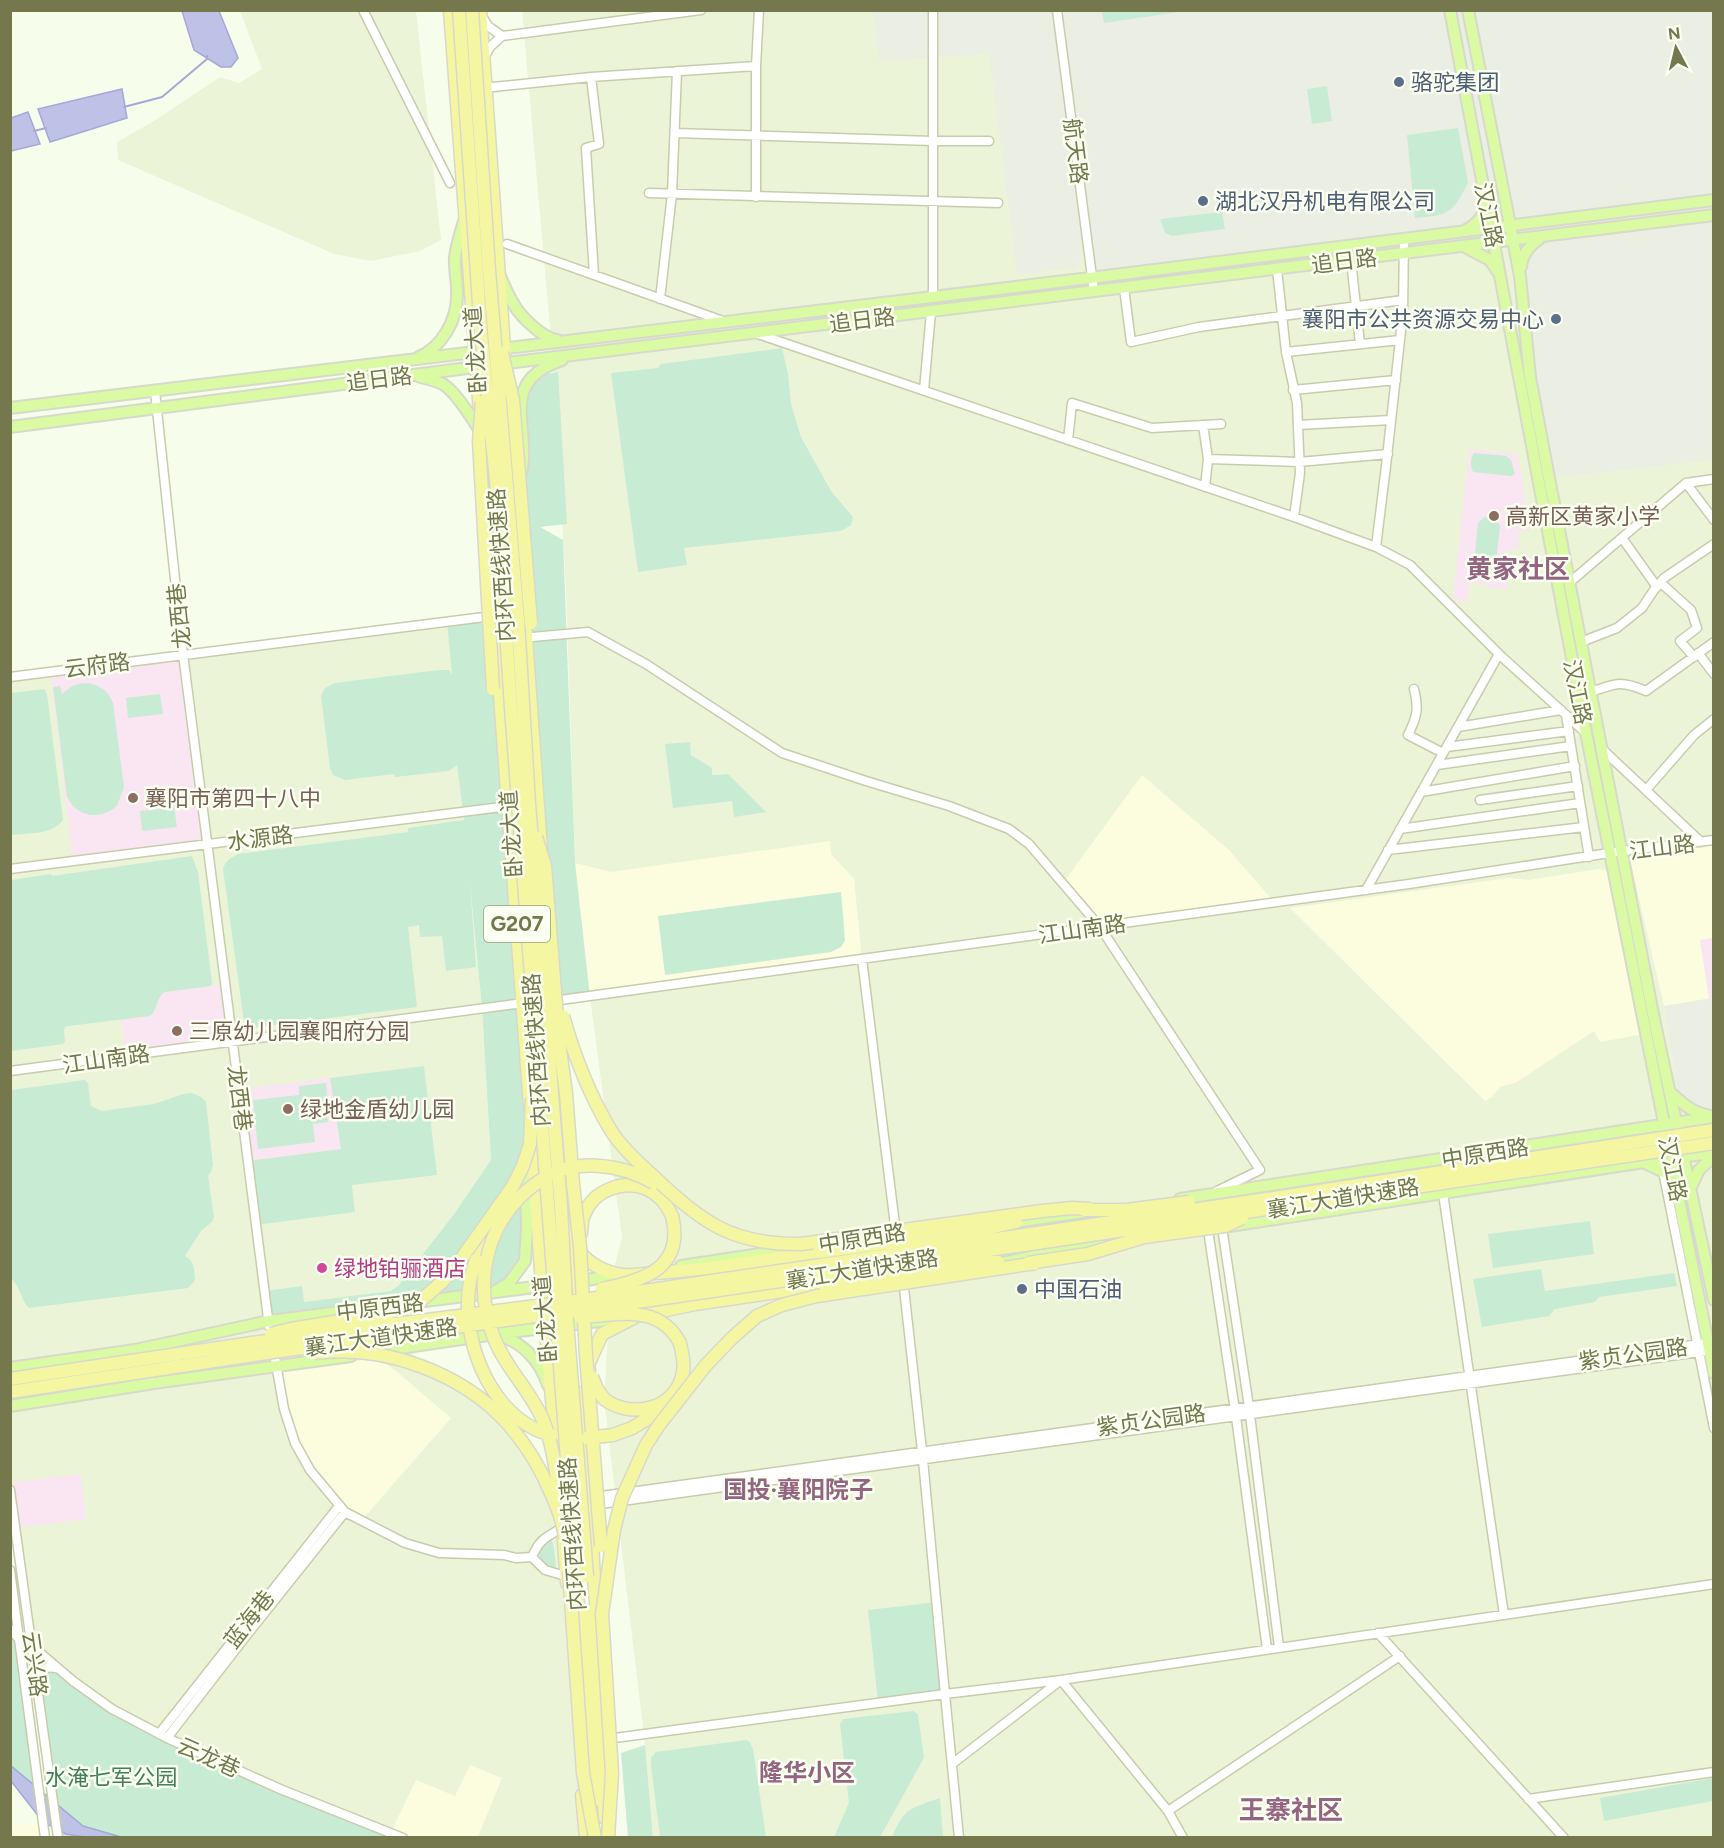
<svg xmlns="http://www.w3.org/2000/svg" width="1724" height="1848" font-family="Figtree,'Noto Sans SC',sans-serif">
	<style>
		.residential { fill: #ecf4d8 }
		.commercial { fill: #fbfdde }
		.industrial { fill: #ebeee3 }
		.education { fill: #f9e6f2 }
		.green { fill: #c8ebd4 }
		.water { fill: #bec2e7; stroke: #a4a9d9; stroke-width: 1.5 }
		.lines { fill: none; stroke-linecap: round; stroke-linejoin: round }
		.stream { stroke: #a4a9d9; stroke-width: 2 }
		.minor-casing { stroke: #c7cdac; stroke-width: 11 }
		.major-casing { stroke: #d8d9cd; stroke-width: 14 }
		.highway-casing { stroke: #d8d9cd; stroke-width: 15 }
		.minor { stroke: #fff; stroke-width: 8 }
		.major { stroke: #dafaa3; stroke-width: 10 }
		.highway { stroke: #f5f6a2; stroke-width: 12 }
		.highway-bridge-casing { stroke: #d8d9cd; stroke-width: 15; stroke-linecap: butt }
		.highway-bridge { stroke: #f5f6a2; stroke-width: 12 }
		.service-dot { fill: #5c6f8a; stroke: #fafff1; stroke-width: 2 }
		.education-dot { fill: #8d6e63; stroke: #fafff1; stroke-width: 2 }
		.hotel-dot { fill: #d1479c; stroke: #fafff1; stroke-width: 2 }
		.labels { text-anchor: middle; stroke-width: 5; stroke-linejoin: round; paint-order: stroke }
		.shield { fill: #fafff1; stroke: #9ca07e; stroke-width: 1.5 }
		.shield-label { font-size: 21px; font-weight: bold; fill: #74784c }
		.service-label { font-size: 22px; fill: #4e5e75; stroke: #fafff1; text-anchor: start }
		.street-label { font-size: 22px; fill: #74784c; stroke: #fafff1 }
		.education-label { font-size: 22px; fill: #785e54; stroke: #fafff1; text-anchor: start }
		.hotel-label { font-size: 22px; fill: #b23c85; stroke: #fafff1; text-anchor: start }
		.park-label { font-size: 22px; fill: #447e5e; stroke: #fafff1 }
		.neighbourhood-label { font-size: 24px; font-weight: bold; fill: #946580; stroke: #fafff1 }
		.quarter-label { font-size: 26px; font-weight: bold; fill: #946580; stroke: #fafff1 }
	</style>
	<rect width="100%" height="100%" fill="#f6fdea"/>
	<path class="residential" d="M240,11H416L441,240L420,251L371,261L334,254L118,160L117,142L154,121L220,77L239,83L262,69Z
		M522,11H1713V1837H653L645,1745L604,1399L611,1280L622,1238L590,997L575,863L566,590L551,339Z
		M447,622L453,677L458,764L482,1008L491,1160L454,1214L399,1285L371,1308L405,1304L413,1355L472,1391L523,1446L543,1487L559,1540L585,1837H403L280,1789L112,1709L32,1646L10,1491V676Z"/>
	<path class="commercial" d="M1142,775L1229,850L1275,903L1100,927L1063,883Z
		M830,841L831,854L854,879L862,959L590,997L575,863L611,872Z
		M1713,845V998L1664,1006L1629,855Z
		M1599,869L1606,870L1611,878L1644,1034L1600,1042L1594,1031L1517,1082L1500,1087L1492,1097L1485,1101L1290,908L1508,878L1528,880Z
		M378,1358L396,1371L451,1418L361,1521L345,1512L295,1443L277,1372Z
		M470,1765L502,1778L478,1837H403L391,1832L416,1780L455,1796Z
		M43,1822L45,1837H11L10,1826Z"/>
	<path class="industrial" d="M873,11H1713V460L1549,478L1513,240L1094,292L1072,124L1066,125L1083,252L1077,267L1017,275L989,54L879,61Z
		M1713,998V1113L1696,1109L1679,1096L1664,1006Z"/>
	<path class="education" d="M1469,449L1518,454L1530,530L1519,531V548L1506,550L1507,590L1470,582L1467,603L1453,598Z
		M183,654L207,845L73,861L50,672Z
		M1713,938V998L1709,999L1700,940Z
		M225,984L233,1042L126,1056L121,1019L150,1016L153,1013L161,994L165,992Z
		M330,1078L341,1149L248,1161L239,1089Z
		M81,1474L86,1519L16,1528L10,1483Z"/>
	<path class="green" d="M1179,11V12L1104,23L1102,11Z
		M1327,86L1332,121L1312,124L1307,89Z
		M1458,128L1468,183C1452,214 1449,215 1415,218L1407,135Z
		M1222,212L1225,229L1172,236L1165,233L1160,219Z
		M782,348L788,374L791,404L801,437L831,491L853,517L851,525L841,531L684,548L687,565L638,572L611,373L658,368L661,364Z
		M558,372L567,524L540,527L563,540L575,863L590,997L553,1001L524,482L528,468L530,447L526,400L533,376Z
		M1474,453L1506,456L1511,460L1515,474L1511,476L1473,472C1470,465 1470,459 1474,453Z
		M1484,517L1495,518L1500,526L1495,570L1489,574C1481,573 1476,573 1474,565L1478,523Z
		M495,616L531,1125L525,1261L492,1293L269,1321L265,1291L302,1286L304,1302L391,1291L399,1285L454,1214L491,1160L482,1008L470,884L476,967L446,971L442,936L420,937L419,925L408,927L417,1007L252,1028L244,1022L223,869C225,861 231,858 238,854L408,832V828L464,820L457,765L449,771L395,777L394,774L345,780L333,775L330,768L321,696L325,688L335,683L439,670H449L452,675L447,622Z
		M83,683C98,683 108,690 113,703L124,787L117,806C100,820 77,818 67,797L53,687L60,686L62,694L72,686Z
		M44,689L47,694L63,820C53,835 27,833 11,835V693Z
		M160,694L163,714L128,718L126,698Z
		M690,742L691,755L712,768V775L728,774L766,812L734,817L732,801L673,808L665,744Z
		M174,807L177,827L142,831L140,811Z
		M192,856L198,872L212,982L211,986L165,992C156,997 158,1010 150,1016L69,1026L65,1027L64,1031L65,1042L63,1044L11,1051V880L51,874L52,876Z
		M841,892L845,940L841,947L831,952L665,975L658,916Z
		M424,1066L437,1175L352,1185L355,1212L256,1225L248,1161L341,1149L330,1078Z
		M85,1080L88,1083L91,1106L102,1111L154,1104L183,1094L192,1093L201,1097L206,1102L213,1165L211,1172L208,1176L214,1217L212,1222L201,1231L185,1256C195,1261 194,1270 195,1280L188,1288L29,1308C20,1300 21,1286 11,1279V1090Z
		M326,1083L327,1095L325,1096L328,1122L313,1124L315,1142L258,1149L253,1100L299,1095V1086Z
		M1590,1221L1594,1254L1493,1268L1488,1234Z
		M1541,1269L1545,1291L1674,1273L1677,1286L1599,1297L1595,1302L1555,1309L1549,1316L1482,1327L1473,1279Z
		M548,1537L553,1543L556,1566L550,1570L541,1566L538,1543Z
		M937,1602L945,1694L878,1702L868,1610Z
		M10,1629L20,1640L43,1822L11,1781Z
		M32,1646L73,1681L167,1738L401,1837H58Z
		M913,1711L918,1714L924,1758L880,1837H834L849,1803L840,1724L843,1719Z
		M746,1740L750,1742L753,1749L766,1837H660L651,1765V1758L656,1752Z
		M645,1745L653,1837H628L621,1753Z
		M1713,1778V1801L1604,1821L1600,1798Z
		M940,1798L943,1837H892C905,1807 909,1809 940,1798Z"/>
	<path class="water" d="M182,11H219L238,58L231,67H221L194,50Z
		M122,89L127,118L50,142L38,109Z
		M28,112L40,144L11,151V118Z
		M10,1765L83,1826L121,1837H85L66,1834L43,1822L11,1781Z"/>
	<g class="lines">
		<path class="stream" d="M124,107L162,97L207,59V56
			M34,131L46,128"/>
		<defs>
			<path id="minor" d="M363,10L450,183
				M933,10V297
				M1057,10L1094,292
				M481,15L488,26L502,36L490,47L484,58
				M502,36L701,10
				M756,66L759,10
				M591,77L599,144L586,148L594,275
				M493,87L591,77L756,66V197
				M675,133L933,141H989
				M649,193L998,203
				M507,244L723,321
				M1351,260L1360,344
				M1277,269L1286,352L1297,403L1300,473L1294,517
				M1124,288L1131,342L1199,327L1403,300
				M660,299L672,194L677,71
				M755,333L1294,517L1376,547L1410,565L1502,657L1586,733
				M1286,352L1400,340
				M924,390L931,312
				M1293,390L1396,380
				M155,391L183,654L269,1326
				M1203,425L1208,459L1205,487
				M1298,425L1391,420
				M1068,440L1072,403L1152,428L1221,424
				M1208,459L1299,462L1388,454
				M1686,483L1714,479
				M1622,538L1657,587
				M1376,547L1386,466L1403,313L1404,240
				M1569,583L1686,483L1714,520
				M1661,583L1691,610L1697,628L1680,641L1694,657
				M532,637L588,632L646,664L782,753L866,781L949,806L1009,829L1029,844L1100,927L1260,1170L1217,1191
				M1581,642L1617,628L1642,608L1654,590L1664,578L1714,544
				M1698,653L1714,674
				M10,677L492,616
				M1414,689C1419,709 1417,717 1408,735L1443,753
				M1591,692C1616,683 1621,680 1646,691L1714,642
				M1566,715L1589,857
				M1458,727L1561,710
				M1447,747L1569,731
				M1601,748L1701,842
				M1437,765L1571,746
				M1646,790L1694,735L1714,719
				M1421,792L1575,766
				M1480,800L1578,786
				M1400,829L1580,803
				M1388,850L1584,827
				M10,869L509,806
				M1366,890L1499,654
				M862,959L896,1233
				M553,1001L1409,884L1622,851L1714,840
				M10,1071L523,1003
				M1663,1171L1714,1428
				M1443,1193L1504,1615
				M1222,1227L1249,1407L1279,1647
				M1208,1230L1236,1417L1267,1649
				M903,1279L923,1460L945,1694L1061,1680L1714,1584
				M273,1347L284,1409L295,1443L310,1470L345,1512L405,1543L439,1553L504,1555L516,1558L532,1557L545,1570L562,1575
				M10,1490L58,1838
				M594,1497L1714,1342
				M593,1505L1714,1350
				M532,1557C539,1541 543,1539 558,1530
				M10,1570L45,1838
				M10,1629L20,1640L32,1646L73,1681L112,1709L167,1738L280,1789L403,1838
				M1378,1633L1564,1838
				M38,1680L39,1673C46,1667 50,1666 59,1669
				M159,1734L339,1506
				M167,1738L246,1636L345,1512
				M607,1739L945,1694L959,1838
				M952,1764L1061,1680L1168,1811
				M1528,1799L1714,1772
				M1183,1838L1168,1811L1400,1656"/>
			<path id="major" d="M1450,10L1586,733L1666,1133
				M1468,10L1520,276L1530,377L1549,478L1654,1019L1714,1300
				M1464,231C1476,225 1482,218 1487,206
				M1467,248L1490,260L1498,272
				M1521,267C1522,254 1529,246 1539,239
				M500,276C504,285 508,295 513,303C520,316 542,338 557,340
				M419,357C442,347 457,320 457,296C458,283 454,270 455,258C456,246 461,232 464,221
				M499,364L1714,215
				M420,377C429,379 440,381 447,387C461,399 471,418 482,433
				M10,408L1090,278L1714,200
				M10,427L483,366
				M521,474C532,427 496,382 562,360
				M1669,1091C1682,1103 1692,1113 1710,1116
				M1669,1151L1714,1373
				M1643,1162L1672,1176L1674,1182
				M1690,1189L1699,1170L1714,1156
				M1180,1199L1714,1117
				M1008,1223L1084,1212
				M1230,1226L1670,1158L1714,1153
				M1002,1263L1035,1256L1102,1246
				M681,1266L799,1248
				M574,1282L618,1275
				M497,1290L509,1283L525,1261L527,1229L526,1161
				M498,1335C523,1342 540,1361 548,1385
				M373,1352L495,1334L607,1320
				M10,1368L135,1350L269,1321L550,1285
				M10,1406L154,1383L351,1356"/>
			<path id="highway" d="M450,10L480,413
				M480,10L505,361
				M524,609L541,849
				M494,613L530,1107
				M558,1070L578,1310
				M532,1137L542,1286L556,1445
				M581,1233C582,1227 581,1220 584,1215C593,1190 624,1179 647,1189C659,1194 667,1205 672,1216
				M577,1245C582,1261 603,1271 617,1274C628,1277 642,1274 654,1273C709,1270 764,1260 819,1252
				M476,1260L500,1211
				M589,1370L588,1365L602,1334L637,1316L695,1304L824,1285
				M583,1393L594,1578L598,1624
				M604,1399C632,1420 677,1409 683,1372C685,1362 682,1353 680,1343
				M632,1428L667,1407
				M563,1528L567,1583
				M576,1581L593,1801
				M589,1611L605,1818
				M582,1795L586,1838"/>
		</defs>
		<use href="#minor" class="minor-casing"/>
		<use href="#major" class="major-casing"/>
		<use href="#highway" class="highway-casing"/>
		<use href="#minor" class="minor"/>
		<use href="#major" class="major"/>
		<use href="#highway" class="highway"/>
		<defs>
			<path id="highway-bridge" d="M459,10L481,334L496,479L511,708L576,1581
				M472,10L489,270L518,621L529,803L561,1207L567,1321L587,1576
				M502,353L513,400L531,623
				M482,402L479,441L493,689
				M536,837L545,866L559,1042L566,1093L573,1184L580,1246L586,1355L601,1546
				M563,1016C574,1055 589,1094 610,1129C621,1147 638,1162 653,1176C702,1222 731,1245 801,1244L1042,1211L1072,1208L1090,1209
				M1084,1210H1126L1189,1202
				M819,1252L980,1230L1016,1222
				M476,1260C474,1267 471,1275 470,1282C460,1334 486,1405 535,1429C540,1432 546,1433 552,1435
				M1028,1263L1088,1254L1144,1237L1225,1226L1242,1218
				M824,1285L971,1262H998
				M602,1289C643,1281 685,1268 672,1216
				M580,1317C618,1315 659,1303 680,1343
				M271,1334L291,1329L389,1313L418,1303L442,1282L459,1262L513,1186L523,1166L530,1144L532,1098
				M315,1353C384,1344 463,1373 509,1425C526,1445 540,1467 550,1491C557,1506 563,1522 565,1538
				M592,1377L597,1389L604,1399
				M10,1379L279,1339L583,1300L1267,1199L1714,1130
				M10,1392L280,1351L651,1300L1714,1143
				M587,1438L613,1435L632,1428
				M561,1505C556,1476 554,1447 543,1420C530,1390 505,1367 494,1338C471,1279 488,1215 541,1180C575,1158 619,1163 654,1183
				M569,1571L583,1773L595,1838
				M608,1838L612,1773L602,1614L614,1530L622,1498L646,1445L659,1425L706,1365L732,1338L757,1316L782,1305L817,1296L1036,1263"/>
		</defs>
		<use href="#highway-bridge" class="highway-bridge-casing"/>
		<use href="#highway-bridge" class="highway-bridge"/>
	</g>
	<g class="service-dot">
		<circle cx="1399" cy="82" r="6"/>
		<circle cx="1203" cy="201" r="6"/>
		<circle cx="1556" cy="319" r="6"/>
		<circle cx="1022" cy="1289" r="6"/>
	</g>
	<g class="education-dot">
		<circle cx="1494" cy="516" r="6"/>
		<circle cx="133" cy="798" r="6"/>
		<circle cx="177" cy="1031" r="6"/>
		<circle cx="288" cy="1109" r="6"/>
	</g>
	<circle class="hotel-dot" cx="322" cy="1268" r="6"/>
	<g class="labels">
		<rect class="shield" x="484" y="906" width="66" height="36" rx="4.5"/>
		<g class="shield-label">
			<text x="517" y="931">G207</text>
		</g>
		<g class="service-label">
			<text x="1411" y="90">骆驼集团</text>
			<text x="1215" y="209">湖北汉丹机电有限公司</text>
			<text x="1544" y="327" text-anchor="end">襄阳市公共资源交易中心</text>
			<text x="1034" y="1297">中国石油</text>
		</g>
		<g class="street-label">
			<text transform="translate(1076 151) rotate(83)" y="8">航天路</text>
			<text transform="translate(1489 215) rotate(79)" y="8">汉江路</text>
			<text transform="translate(1344 261) rotate(-7)" y="8">追日路</text>
			<text transform="translate(862 320) rotate(-7)" y="8">追日路</text>
			<text transform="translate(475 350) rotate(-94)" y="8">卧龙大道</text>
			<text transform="translate(379 379) rotate(-7)" y="8">追日路</text>
			<text transform="translate(501 565) rotate(-94)" y="8">内环西线快速路</text>
			<text transform="translate(179 616) rotate(-96)" y="8">龙西巷</text>
			<text transform="translate(97 665) rotate(-7)" y="8">云府路</text>
			<text transform="translate(1578 692) rotate(79)" y="8">汉江路</text>
			<text transform="translate(511 834) rotate(-94)" y="8">卧龙大道</text>
			<text transform="translate(260 838) rotate(-7)" y="8">水源路</text>
			<text transform="translate(1662 847) rotate(-7)" y="8">江山路</text>
			<text transform="translate(1082 929) rotate(-8)" y="8">江山南路</text>
			<text transform="translate(536 1050) rotate(-94)" y="8">内环西线快速路</text>
			<text transform="translate(106 1059) rotate(-8)" y="8">江山南路</text>
			<text transform="translate(240 1098) rotate(83)" y="8">龙西巷</text>
			<text transform="translate(1485 1153) rotate(-9)" y="8">中原西路</text>
			<text transform="translate(1673 1169) rotate(79)" y="8">汉江路</text>
			<text transform="translate(1343 1198) rotate(-9)" y="8">襄江大道快速路</text>
			<text transform="translate(862 1238) rotate(-9)" y="8">中原西路</text>
			<text transform="translate(862 1269) rotate(-9)" y="8">襄江大道快速路</text>
			<text transform="translate(380 1307) rotate(-7)" y="8">中原西路</text>
			<text transform="translate(545 1319) rotate(-95)" y="8">卧龙大道</text>
			<text transform="translate(381 1337) rotate(-8)" y="8">襄江大道快速路</text>
			<text transform="translate(1633 1354) rotate(-8)" y="8">紫贞公园路</text>
			<text transform="translate(1151 1420) rotate(-8)" y="8">紫贞公园路</text>
			<text transform="translate(572 1534) rotate(-94)" y="8">内环西线快速路</text>
			<text transform="translate(249 1619) rotate(-52)" y="8">蓝海巷</text>
			<text transform="translate(35 1664) rotate(82)" y="8">云兴路</text>
			<text transform="translate(209 1757) rotate(24)" y="8">云龙巷</text>
		</g>
		<g class="education-label">
			<text x="1506" y="524">高新区黄家小学</text>
			<text x="145" y="806">襄阳市第四十八中</text>
			<text x="189" y="1039">三原幼儿园襄阳府分园</text>
			<text x="300" y="1117">绿地金盾幼儿园</text>
		</g>
		<g class="hotel-label">
			<text x="334" y="1276">绿地铂骊酒店</text>
		</g>
		<g class="park-label">
			<text x="111" y="1785">水淹七军公园</text>
		</g>
		<g class="neighbourhood-label">
			<text x="798" y="1498">国投·襄阳院子</text>
			<text x="807" y="1781">隆华小区</text>
		</g>
		<g class="quarter-label">
			<text x="1518" y="578">黄家社区</text>
			<text x="1291" y="1819">王寨社区</text>
		</g>
	</g>
	<rect width="1724" height="1848" fill="none" stroke="#74784c" stroke-width="24"/>
	<g transform="translate(1676 48) rotate(353)" stroke="#fafff1" stroke-width="4.5" paint-order="stroke">
	<path d="M0-4.5L10 22L0 15L-10 22Z" fill="#74784c"/>
	<text y="-9" font-size="16" font-weight="bold" text-anchor="middle" fill="#74784c">N</text>
	</g>
</svg>
